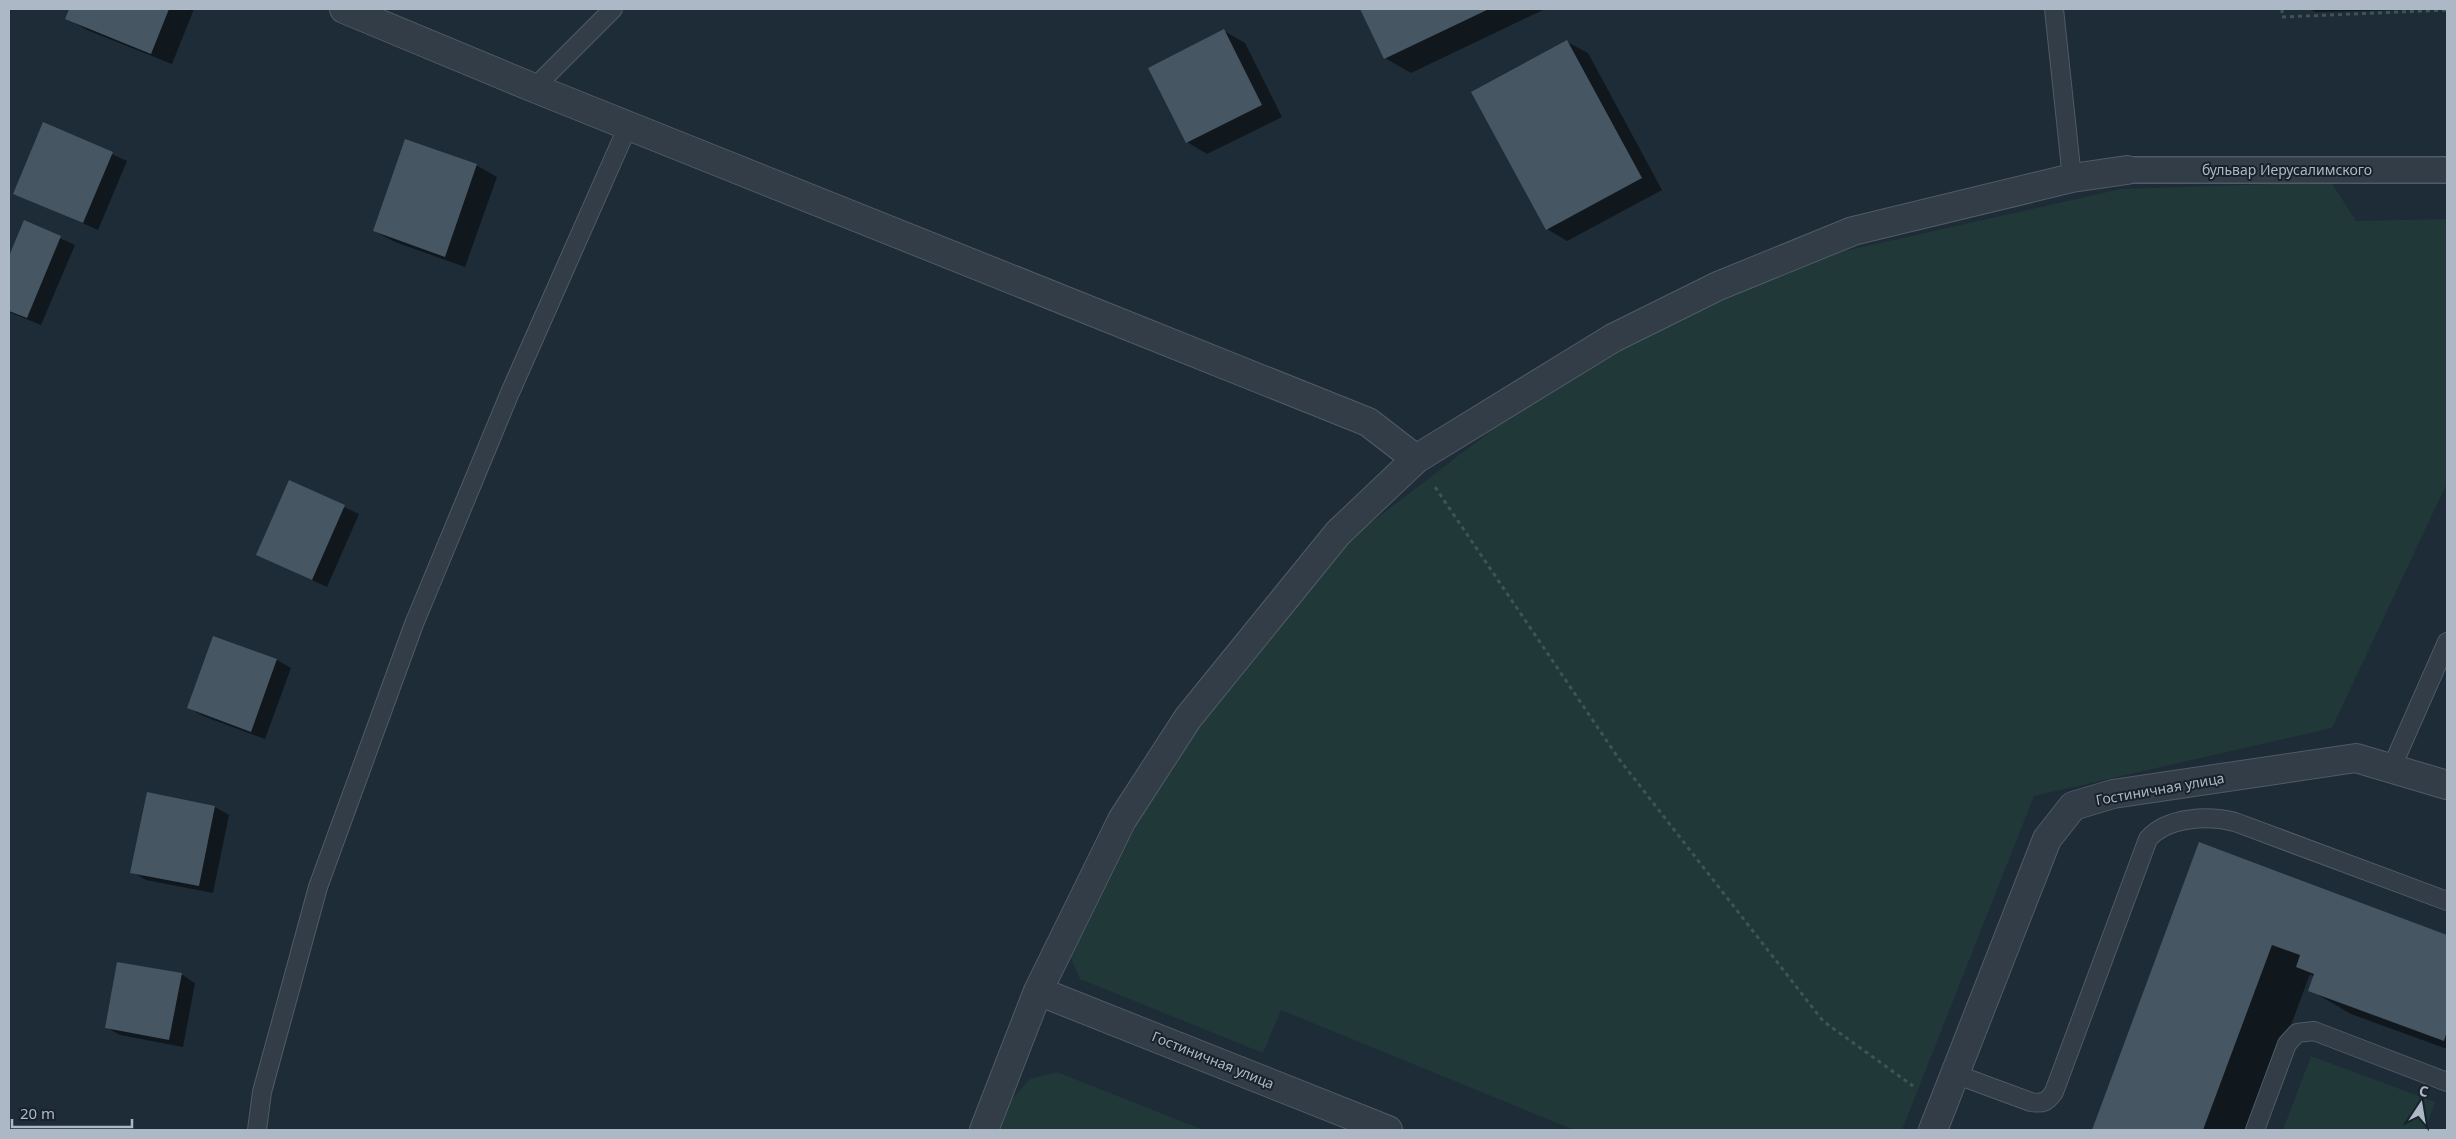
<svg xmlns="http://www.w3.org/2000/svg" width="2456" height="1139" font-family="'Noto Sans',sans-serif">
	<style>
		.green { fill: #203838 }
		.shadow { fill: #0007 }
		.building { fill: #465663 }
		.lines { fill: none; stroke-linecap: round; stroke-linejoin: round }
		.service-casing { stroke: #4f5b66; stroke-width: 20 }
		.pedestrian-casing { stroke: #4f5b66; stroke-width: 28 }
		.minor-casing { stroke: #4f5b66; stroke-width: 30 }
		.path { stroke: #3e5455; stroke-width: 3; stroke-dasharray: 4 4; stroke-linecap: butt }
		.service { stroke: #323d47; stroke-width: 18 }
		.pedestrian { stroke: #323d47; stroke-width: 25 }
		.minor { stroke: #323d47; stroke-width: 28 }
		.labels { text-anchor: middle; stroke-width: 4; stroke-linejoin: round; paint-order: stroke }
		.street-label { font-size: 14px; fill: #acb8c5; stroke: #18222c }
	</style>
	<rect width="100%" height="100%" fill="#1e2c37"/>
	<path class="green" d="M2331,182L2356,221L2447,219V483L2332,728L2034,796L1902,1130H1574L1281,1010L1263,1053L1080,979L1071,958L1136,826L1194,732L1351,538L1509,417L1645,334L1822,256L2121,189Z
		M2311,1056L2435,1102L2425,1130H2283Z
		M1057,1072L1203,1130H1001L1011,1100L1030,1079Z"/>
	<path class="shadow" d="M70,9H194L172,64L87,30L67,18Z
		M1361,9H1545L1411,73L1385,58Z
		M2310,9H2447L2315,12Z
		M1224,31L1245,43L1282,117L1207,154L1187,142Z
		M1567,42L1588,53L1662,190L1567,241L1547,229Z
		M44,124L127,161L98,230L14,193Z
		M476,165L497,177L465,267L395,242L374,231Z
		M24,222L75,245L41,325L9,312V259Z
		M290,482L359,514L327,587L258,555Z
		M214,638L277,660L291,668L265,739L203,716L189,708Z
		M215,807L229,815L213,893L146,880L132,872Z
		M2199,844L2447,936V1049L2351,1014L2310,990L2314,977L2310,974L2252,1130H2094Z
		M181,974L195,983L183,1047L120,1035L106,1027Z"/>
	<path class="building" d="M69,9H169L151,54L65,19Z
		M1360,9H1489L1384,59Z
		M1224,29L1262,105L1186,143L1148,68Z
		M1567,40L1642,178L1546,230L1471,92Z
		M43,122L113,152L83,223L13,194Z
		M405,139L477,164L445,257L373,231Z
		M24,220L61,236L27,318L9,311V256Z
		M289,480L345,505L312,580L256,555Z
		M213,636L277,659L251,732L187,708Z
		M147,792L215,806L199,886L130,873Z
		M2199,842L2447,935V1031L2444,1041L2308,991L2314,974L2296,967L2300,955L2272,945L2203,1130H2092Z
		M117,962L182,973L169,1040L105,1028Z"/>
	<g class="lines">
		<defs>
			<path id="service" d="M2054,9L2072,178
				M534,88L613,9
				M2391,769L2447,642
				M1955,1074L2031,1102C2043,1104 2047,1102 2054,1092L2148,839C2167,817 2208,815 2235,822L2447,901
				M257,1130L262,1092L318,887L414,624L509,395L628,126
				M2255,1130L2287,1044L2297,1033L2314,1031L2447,1082"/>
			<path id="pedestrian" d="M2127,170H2447"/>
			<path id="minor" d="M344,9L534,88L1368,422L1416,459
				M1038,991L1388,1130
				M984,1130L1038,991L1122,820L1188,718L1338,533L1416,459L1613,338L1718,286L1853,231L2072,178L2127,170
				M1933,1130L2047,839L2073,806L2113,794L2356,758L2447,785"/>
		</defs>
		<use href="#service" class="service-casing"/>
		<use href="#pedestrian" class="pedestrian-casing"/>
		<use href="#minor" class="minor-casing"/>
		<path class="path" d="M2282,9V17L2447,10
			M1435,487L1619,759L1823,1021L1913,1086"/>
		<use href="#service" class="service"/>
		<use href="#pedestrian" class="pedestrian"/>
		<use href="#minor" class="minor"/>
	</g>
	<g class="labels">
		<g class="street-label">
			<text x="2287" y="175">бульвар Иерусалимского</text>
			<text transform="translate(2160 789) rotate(-10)" y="5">Гостиничная улица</text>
			<text transform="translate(1213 1060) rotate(22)" y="5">Гостиничная улица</text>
		</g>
	</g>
	<rect width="2456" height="1139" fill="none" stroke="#acb8c5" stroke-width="20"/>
	<g transform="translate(2421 1104) rotate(12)" stroke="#18222c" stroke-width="4" paint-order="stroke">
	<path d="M0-4L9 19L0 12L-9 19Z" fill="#acb8c5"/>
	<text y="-8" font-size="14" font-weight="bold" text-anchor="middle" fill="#acb8c5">С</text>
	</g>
	<path d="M12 1119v8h120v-8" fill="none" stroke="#acb8c5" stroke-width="2.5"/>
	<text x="20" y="1119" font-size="15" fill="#acb8c5" stroke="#18222c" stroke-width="4" paint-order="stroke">20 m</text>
</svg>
